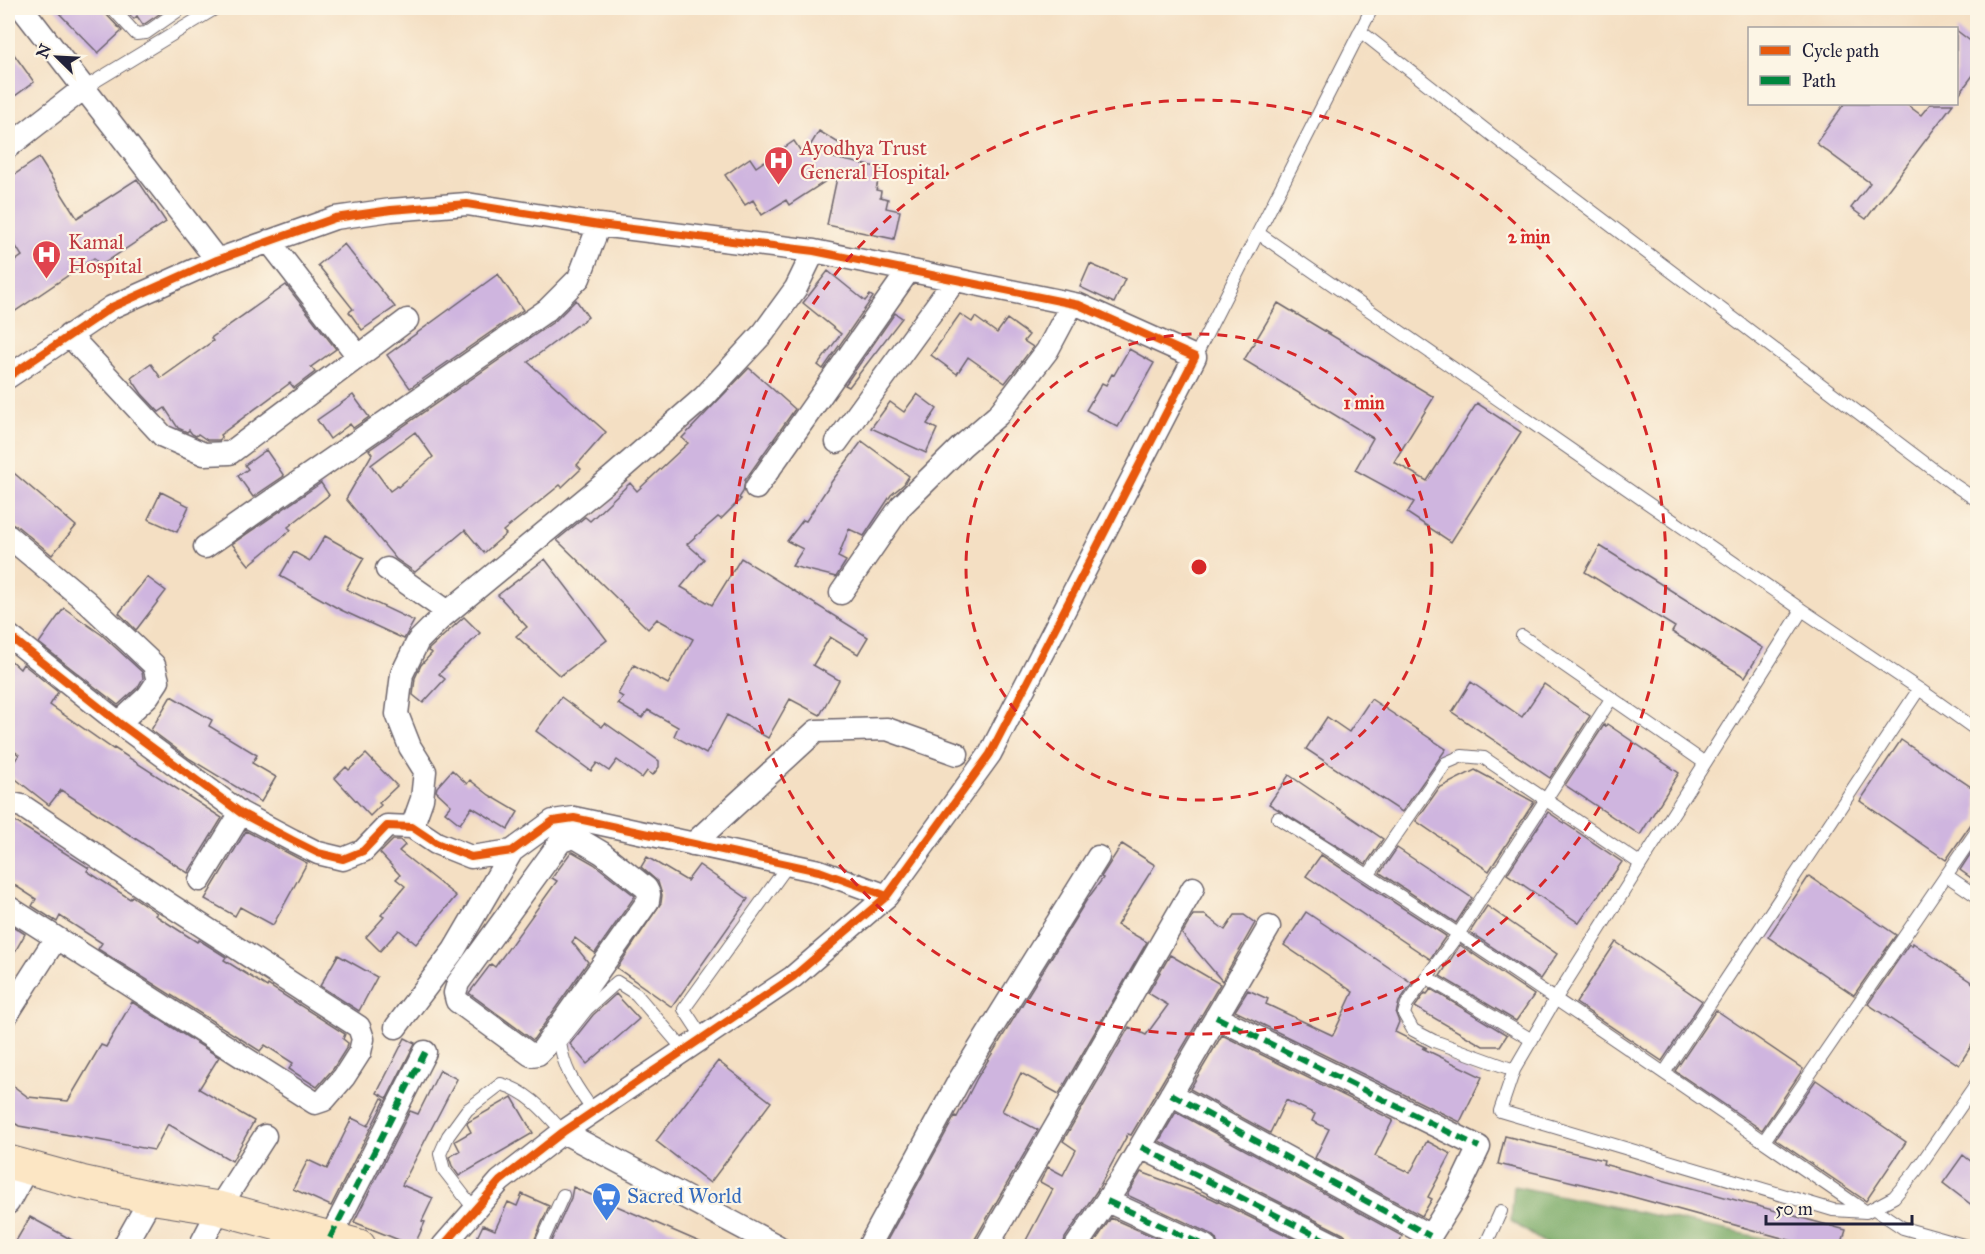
<svg xmlns="http://www.w3.org/2000/svg" width="1985" height="1254" font-family="'IM FELL Great Primer',serif">
	<style>
		.forest { fill: #76a863; stroke: #4c654f; stroke-width: 1.5 }
		.building { fill: #cfb5df; fill-rule: evenodd }
		.lines { fill: none; stroke-linecap: round; stroke-linejoin: round }
		.lane-casing { stroke: #6c646b; stroke-width: 14 }
		.street-casing { stroke: #6c646b; stroke-width: 25 }
		.secondary-casing { stroke: #6c646b; stroke-width: 35 }
		.lane { stroke: #fff; stroke-width: 12 }
		.street { stroke: #fff; stroke-width: 22 }
		.secondary { stroke: #fce6c4; stroke-width: 33 }
		.quiet { stroke: #00873e; stroke-width: 6; stroke-dasharray: 12 6; stroke-linecap: butt }
		.cycleway-casing { stroke: #fcf5e5; stroke-width: 11 }
		.cycleway { stroke: #e8590c; stroke-width: 8 }
		.ring { fill: none; stroke: #d62828; stroke-width: 3; stroke-dasharray: 10 8 }
		.labels { text-anchor: middle; stroke-width: 4.5; stroke-linejoin: round; paint-order: stroke }
		.health-label { font-size: 21px; fill: #be3a42; stroke: #fcf5e5; text-anchor: start }
		.shop-label { font-size: 21px; fill: #366cbe; stroke: #fcf5e5; text-anchor: start }
		.centre { fill: #d62828; stroke: #fcf5e5; stroke-width: 3 }
		.ring-label { font-size: 18px; text-anchor: middle; font-weight: bold; fill: #d62828; stroke: #fcf5e5; stroke-width: 4.5; stroke-linejoin: round; paint-order: stroke }
	</style>
	<rect width="100%" height="100%" fill="#fcf5e5"/>
	<filter id="ink" filterUnits="userSpaceOnUse"><feTurbulence type="fractalNoise" baseFrequency=".0167" numOctaves="2"/><feDisplacementMap in="SourceGraphic" scale="12" xChannelSelector="R" yChannelSelector="G"/><feConvolveMatrix kernelMatrix="1 2 1 2 8 2 1 2 1" color-interpolation-filters="sRGB"/></filter>
	<filter id="wash" filterUnits="userSpaceOnUse"><feTurbulence type="fractalNoise" baseFrequency=".008" numOctaves="4" result="noise"/><feDisplacementMap in="SourceGraphic" scale="24" xChannelSelector="R" yChannelSelector="G"/><feGaussianBlur stdDeviation="1.35" result="paint"/><feColorMatrix in="noise" values="0 0 0 0 0 0 0 0 0 0 0 0 0 0 0 0 0 1.4 0 .05"/><feComposite in="paint" operator="in"/></filter>
	<g filter="url(#wash)">
		<rect width="100%" height="100%" fill="#f4dfc3"/>
		<path class="forest" d="M1514,1186L1802,1246H1549L1511,1221Z"/>
		<g id="blocks">
			<path class="building" d="M54,8H104L106,14L122,31L98,53Z
				M123,8H168L143,25L137,16L134,19Z
				M1956,30L1977,46V70L1956,98Z
				M8,46L34,82L8,101Z
				M1844,104H1906L1921,115L1930,104H1953L1866,219L1851,208L1870,183L1816,143Z
				M819,131L842,145L834,158L881,168L876,190L881,191L880,197L888,199L886,208L900,211L894,239L827,225L838,173L789,205L786,200L762,215L753,200L745,205L725,175L750,158L756,167L794,141L804,156Z
				M39,158L77,218L137,179L166,222L100,266L94,258L8,316V266L22,256L8,234V179Z
				M344,244L395,307L362,330L349,312L353,309L318,265Z
				M1090,264L1125,279L1114,303L1080,287Z
				M828,271L865,301L870,295L873,297L823,369L818,365L841,334L803,303Z
				M498,274L523,310L410,388L387,355Z
				M286,285L336,349L311,367L315,372L294,388L290,383L220,435L222,438L219,440H207L198,434L196,436L192,434L189,430L187,432L178,428L165,408L159,412L142,394L131,378L151,364L161,378L213,341L211,338Z
				M576,300L588,317L528,362L606,432L577,465L581,469L562,487L560,485L503,531L506,534L484,553L465,530L415,572L396,559L346,499L372,454L369,450L555,321ZM415,432L433,457L398,487L397,486L390,491L371,465Z
				M1278,303L1434,397L1394,462L1427,481L1477,403L1521,432L1451,542L1407,513L1414,502L1355,470L1373,438L1244,360Z
				M895,313L902,318L849,387L845,385Z
				M960,314L972,322L975,317L997,333L1007,319L1029,335L1024,341L1033,347L1005,383L968,357L957,374L931,355Z
				M1129,349L1154,363L1118,427L1086,410L1102,383L1106,385L1112,374L1114,375Z
				M749,368L795,409L745,480L743,492L739,498L741,499L721,519L718,517L687,544L704,559L681,587L712,605L741,558L868,637L858,654L830,637L813,665L839,680L820,715L790,699L768,738L727,715L706,754L674,736L678,727L648,710L642,718L618,704L623,697L618,694L634,665L668,684L693,639L657,619L648,629L557,540L585,517L590,521L630,483L637,491L688,443L682,438Z
				M917,394L937,409L927,424L937,429L926,453L871,428L890,402L904,412Z
				M353,395L369,417L353,428L350,424L330,439L317,420Z
				M862,441L909,476L904,484L891,495L864,536L849,529L838,557L846,561L836,577L792,566L803,549L787,541L803,520L806,521L832,481Z
				M266,450L284,476L253,497L238,476L248,469L245,465Z
				M8,468L76,526L52,555L17,526L8,521Z
				M321,483L329,495L288,527L291,530L249,565L232,544Z
				M161,492L189,506L177,532L148,519Z
				M325,536L364,558L346,589L414,621L404,639L341,610L280,576L294,552L310,561Z
				M1600,546L1763,648L1745,677L1672,632L1675,627L1585,572Z
				M545,559L607,640L560,676L516,636L527,627L498,595Z
				M147,577L166,591L136,630L119,613Z
				M64,608L102,635L142,672L143,678L138,687L118,705L39,643Z
				M464,617L480,633L439,674L445,679L423,703L413,695L415,678L421,665L432,653L428,651L429,649Z
				M8,658L20,669L23,664L58,692L50,705L113,749L114,748L222,818L188,873L61,790L49,805L8,773V770L19,755L8,746Z
				M1471,682L1522,717L1544,684L1590,716L1550,778L1452,712Z
				M171,696L212,720L209,726L257,755L252,763L276,777L261,802L190,759L151,730Z
				M561,697L602,727L605,723L659,761V767L653,775L647,771L642,778L617,760L609,771L597,763L591,771L536,731Z
				M1371,699L1446,749L1402,812L1306,749L1327,717L1349,732Z
				M1607,724L1679,773L1640,835L1565,785L1604,725L1606,726Z
				M1901,740L1977,791V821L1971,824L1946,860L1860,801Z
				M366,754L397,786L379,803L381,805L370,816L335,778L346,767L349,770Z
				M452,770L467,784L470,780L489,795L518,812L508,829L472,807L460,824L445,812L451,805L436,791L437,787Z
				M1475,770L1534,802L1489,871L1416,821L1439,788Z
				M1289,775L1383,839L1366,864L1269,804Z
				M1548,812L1622,862L1579,923L1507,874Z
				M8,817L89,868L87,871L130,899L132,896L157,913L155,915L197,942L199,940L226,957L224,960L267,987L268,985L345,1034L343,1039L348,1043L347,1047L333,1069L317,1087L289,1069L293,1063L265,1045L260,1051L98,949L102,943L60,916L57,922L32,906L36,899L8,881Z
				M246,831L307,863L273,925L240,907L235,916L205,899Z
				M393,840H400L405,845L399,851L456,896L416,944L399,930L380,951L366,937L384,917L381,915L405,886L396,879L400,875L380,853Z
				M1122,844L1155,865L1117,925L1147,942L1059,1094L1021,1073L1002,1111L1038,1130L975,1239L974,1246H884L955,1116L957,1117L977,1078L1086,901L1103,878L1101,877Z
				M1977,844V882L1960,870Z
				M1397,848L1472,898L1456,923L1380,873Z
				M571,852H573L594,864L635,896L595,953L575,938L572,942L588,962L533,1040L469,993L491,964L495,967L557,881L552,878Z
				M1321,855L1446,936L1430,959L1306,876Z
				M647,857L687,881L699,865L748,899L672,1007L617,968L661,903L662,895L658,882L641,867Z
				M1809,876L1896,935L1854,995L1768,937Z
				M1487,906L1557,954L1540,979L1470,932Z
				M1306,912L1412,983L1399,1002L1396,1014L1399,1022L1395,1032L1427,1048H1422L1482,1077L1460,1122L1235,1011L1248,990L1268,999L1266,1004L1332,1035L1334,1033L1353,992L1284,945Z
				M1193,915H1205L1225,930L1235,915H1244L1255,923L1222,981L1182,934Z
				M8,923L25,934L8,964Z
				M1616,942L1702,1001L1662,1061L1576,1003Z
				M1913,943L1977,986V1037L1959,1065L1868,1004L1909,944L1912,946Z
				M1460,945L1534,995L1516,1021L1440,976Z
				M338,955L377,977L359,1011L320,986Z
				M1170,955L1220,984L1131,1135L1128,1134L1098,1189L1065,1238L1063,1246H1023L1053,1189L1040,1182L1048,1167L1063,1175L1076,1150L1063,1141L1129,1027L1146,1035L1168,1005L1148,993Z
				M1431,989L1507,1035L1500,1046H1483L1415,1007L1425,993L1427,994Z
				M616,994L639,1019L587,1064L570,1044L593,1015Z
				M132,1002L219,1057L199,1089L254,1121L232,1161L168,1124L154,1150L19,1126L8,1119V1082L28,1097L68,1101L101,1045L106,1047Z
				M1716,1010L1803,1069L1762,1130L1675,1071Z
				M1222,1035L1393,1120L1375,1156L1410,1173L1427,1141L1451,1154L1428,1197L1432,1199L1422,1216L1315,1158L1329,1129L1312,1121L1315,1114L1286,1100L1270,1133L1190,1089Z
				M405,1038L415,1043L387,1098L377,1093Z
				M718,1061L771,1102L710,1183L656,1141Z
				M440,1070L457,1079L402,1185L433,1198L422,1221L425,1222L414,1246L354,1222L410,1111L418,1114Z
				M1816,1080L1906,1142L1866,1201L1775,1139Z
				M512,1097L533,1133L459,1176L452,1166L449,1157L460,1151L455,1141L471,1132L467,1124L468,1122Z
				M382,1098L385,1100L331,1206L293,1189L308,1160L327,1169L352,1118L368,1126Z
				M1176,1112L1402,1236L1398,1246H1350L1349,1239L1343,1234L1159,1141Z
				M1505,1136L1604,1160L1603,1164L1846,1230L1841,1246H1811L1615,1192L1498,1164Z
				M1963,1155L1977,1166V1209L1943,1183Z
				M1141,1172L1211,1198L1308,1246H1218L1216,1239L1211,1234L1127,1195Z
				M573,1187L709,1246H549L571,1198Z
				M522,1194L549,1206L532,1246H473L483,1225L495,1230L508,1202L517,1206Z
				M30,1217L83,1246H13Z
				M1111,1218L1174,1246H1092Z"/>
		</g>
	</g>
	<g filter="url(#ink)">
		<use href="#blocks" fill-opacity="0" stroke="#6c646b" stroke-width="1.5"/>
		<g class="lines">
			<defs>
				<path id="lane" d="M112,8L136,34L146,33L182,8
					M1360,31L1511,150L1950,482L1978,501
					M84,88L216,8
					M1258,233L1802,610L1919,689L1978,731
					M1195,357L1372,8
					M1802,610L1556,998L1514,1070L1500,1111L1833,1210L1866,1212L1894,1197L1916,1171L1978,1081
					M1522,636L1705,763
					M1278,818C1478,943 1671,1078 1865,1211
					M1369,874L1446,763L1462,756L1484,758L1641,864
					M1946,875L1978,897
					M1426,977L1532,1040
					M703,1038L684,1009L788,865
					M1514,1070L1434,1041L1413,1030L1404,1014L1407,1004L1459,933L1611,699
					M1664,1073L1919,689
					M593,1111C577,1087 565,1074 560,1043L587,1009L617,982L636,994L684,1050
					M1764,1141L1978,829
					M1873,1208L1903,1228L1967,1246
					M475,1210L444,1170L440,1154L448,1136L467,1110L501,1084C528,1091 545,1112 563,1132
					M540,1246L563,1195
					M1485,1246L1501,1211"/>
				<path id="street" d="M22,8L217,260
					M8,147L84,88
					M269,241L358,356
					M69,335L163,436L204,454L230,453L407,320
					M8,377L112,307L217,260L335,218L391,210L467,204L599,225L814,251L1079,305L1195,357L990,754L887,896L793,977L563,1132L500,1181L443,1246
					M837,442L955,280
					M756,488L909,270
					M8,536L87,602L136,648L154,665L158,681L148,696L119,723
					M205,547L547,310L579,278L599,225
					M387,569L448,612
					M841,593L901,506L962,446L998,415L1047,351L1072,304
					M8,635L119,723L241,813L292,840L318,853L343,859L363,851L387,826L412,827L436,843L471,857L512,851L553,821L574,818L819,871L887,896
					M8,803L22,806L170,905L359,1027L363,1039L360,1052L344,1077L324,1100L315,1103L8,907
					M412,827L422,799L425,771L410,747L397,714L402,674L418,641L442,617L611,478L704,397L764,332L796,288L814,251
					M561,841L575,837L602,853L646,888L649,894L648,901L543,1049L538,1054L531,1055L457,1001L455,993L458,983L561,841L574,818
					M693,844L816,731L887,729L957,754
					M200,880L241,813
					M8,1013L56,938
					M1216,1017L1479,1147L1457,1193L1424,1246
					M396,1027L454,950L512,851
					M1171,1094L1430,1236
					M563,1132L777,1246
					M1141,1147L1337,1246
					M1107,1201L1205,1246
					M8,1203L20,1181
					M219,1208L265,1136
					M330,1238L425,1052
					M124,1246L146,1207
					M200,1246L213,1221
					M869,1246L960,1079L1098,857
					M987,1246L1193,888
					M1076,1246L1122,1178L1269,927"/>
				<path id="secondary" d="M8,1162L81,1182L149,1197L219,1208L359,1246"/>
			</defs>
			<use href="#lane" class="lane-casing"/>
			<use href="#street" class="street-casing"/>
			<use href="#secondary" class="secondary-casing"/>
			<use href="#lane" class="lane"/>
			<use href="#street" class="street"/>
			<use href="#secondary" class="secondary"/>
			<path class="quiet" d="M1216,1017L1479,1147
				M1171,1094L1430,1236
				M1141,1147L1337,1246
				M1107,1201L1205,1246
				M330,1238L425,1052"/>
			<defs>
				<path id="cycleway" d="M8,377L112,307L217,260L335,218L391,210L467,204L599,225L814,251L1079,305L1195,357L990,754L887,896L793,977L563,1132L500,1181L443,1246
					M8,635L119,723L241,813L292,840L318,853L343,859L363,851L387,826L412,827L436,843L471,857L512,851L553,821L574,818L819,871L887,896"/>
			</defs>
			<use href="#cycleway" class="cycleway-casing"/>
			<use href="#cycleway" class="cycleway"/>
		</g>
	</g>
	<g class="ring">
		<circle cx="1199" cy="567" r="233"/>
		<circle cx="1199" cy="567" r="467"/>
	</g>
	<defs>
		<symbol id="hospital-pin" viewBox="-11 -11 22 30"><path d="M0 17L-7.5 6A9.5 9.5 0 1 1 7.5 6Z" fill="#e0444e" stroke="#fcf5e5"/><path d="M-5-5h3v3.5h4V-5h3V5h-3V1.5h-4V5h-3Z" fill="#fff"/></symbol>
		<symbol id="supermarket-pin" viewBox="-11 -11 22 30"><path d="M0 17L-7.5 6A9.5 9.5 0 1 1 7.5 6Z" fill="#3f7fe0" stroke="#fcf5e5"/><path d="M-6-5.5h2.5l.6 2H6L4.5 2H-2.5L-4.4-4H-6ZM-1.5 3.2a1.3 1.3 0 1 0 .1 0ZM3 3.2a1.3 1.3 0 1 0 .1 0Z" fill="#fff"/></symbol>
	</defs>
	<g fill-rule="evenodd">
		<use href="#hospital-pin" x="762" y="144" width="33" height="45"/>
		<use href="#hospital-pin" x="30" y="238" width="33" height="45"/>
		<use href="#supermarket-pin" x="590" y="1180" width="33" height="45"/>
	</g>
	<g class="labels">
		<g class="health-label">
			<text x="800" y="155">Ayodhya Trust<tspan x="800" dy="24">General Hospital</tspan></text>
			<text x="68" y="249">Kamal<tspan x="68" dy="24">Hospital</tspan></text>
		</g>
		<g class="shop-label">
			<text x="627" y="1203">Sacred World</text>
		</g>
	</g>
	<circle cx="1199" cy="567" r="9" class="centre"/>
	<g class="ring-label">
		<text x="1529" y="243">2 min</text>
		<text x="1364" y="409">1 min</text>
	</g>
	<rect width="1985" height="1254" fill="none" stroke="#fcf5e5" stroke-width="30"/>
	<rect x="1748" y="27" width="210" height="78" fill="#fcf5e5" stroke="#a5a1a1" stroke-width="1.5"/>
	<rect x="1760" y="46" width="30" height="9" fill="#e8590c" stroke="#a5a1a1" stroke-width="1.5"/>
	<text x="1802" y="57" font-size="18" fill="#22223b">Cycle path</text>
	<rect x="1760" y="76" width="30" height="9" fill="#00873e" stroke="#a5a1a1" stroke-width="1.5"/>
	<text x="1802" y="87" font-size="18" fill="#22223b">Path</text>
	<g transform="translate(57 57) rotate(294)" stroke="#fcf5e5" stroke-width="4.5" paint-order="stroke">
	<path d="M0-4.5L10 22L0 15L-10 22Z" fill="#22223b"/>
	<text y="-9" font-size="16" font-weight="bold" text-anchor="middle" fill="#22223b">N</text>
	</g>
	<path d="M1766 1215v9h146v-9" fill="none" stroke="#22223b" stroke-width="3"/>
	<text x="1775" y="1215" font-size="18" fill="#22223b" stroke="#fcf5e5" stroke-width="4.5" paint-order="stroke">50 m</text>
</svg>
